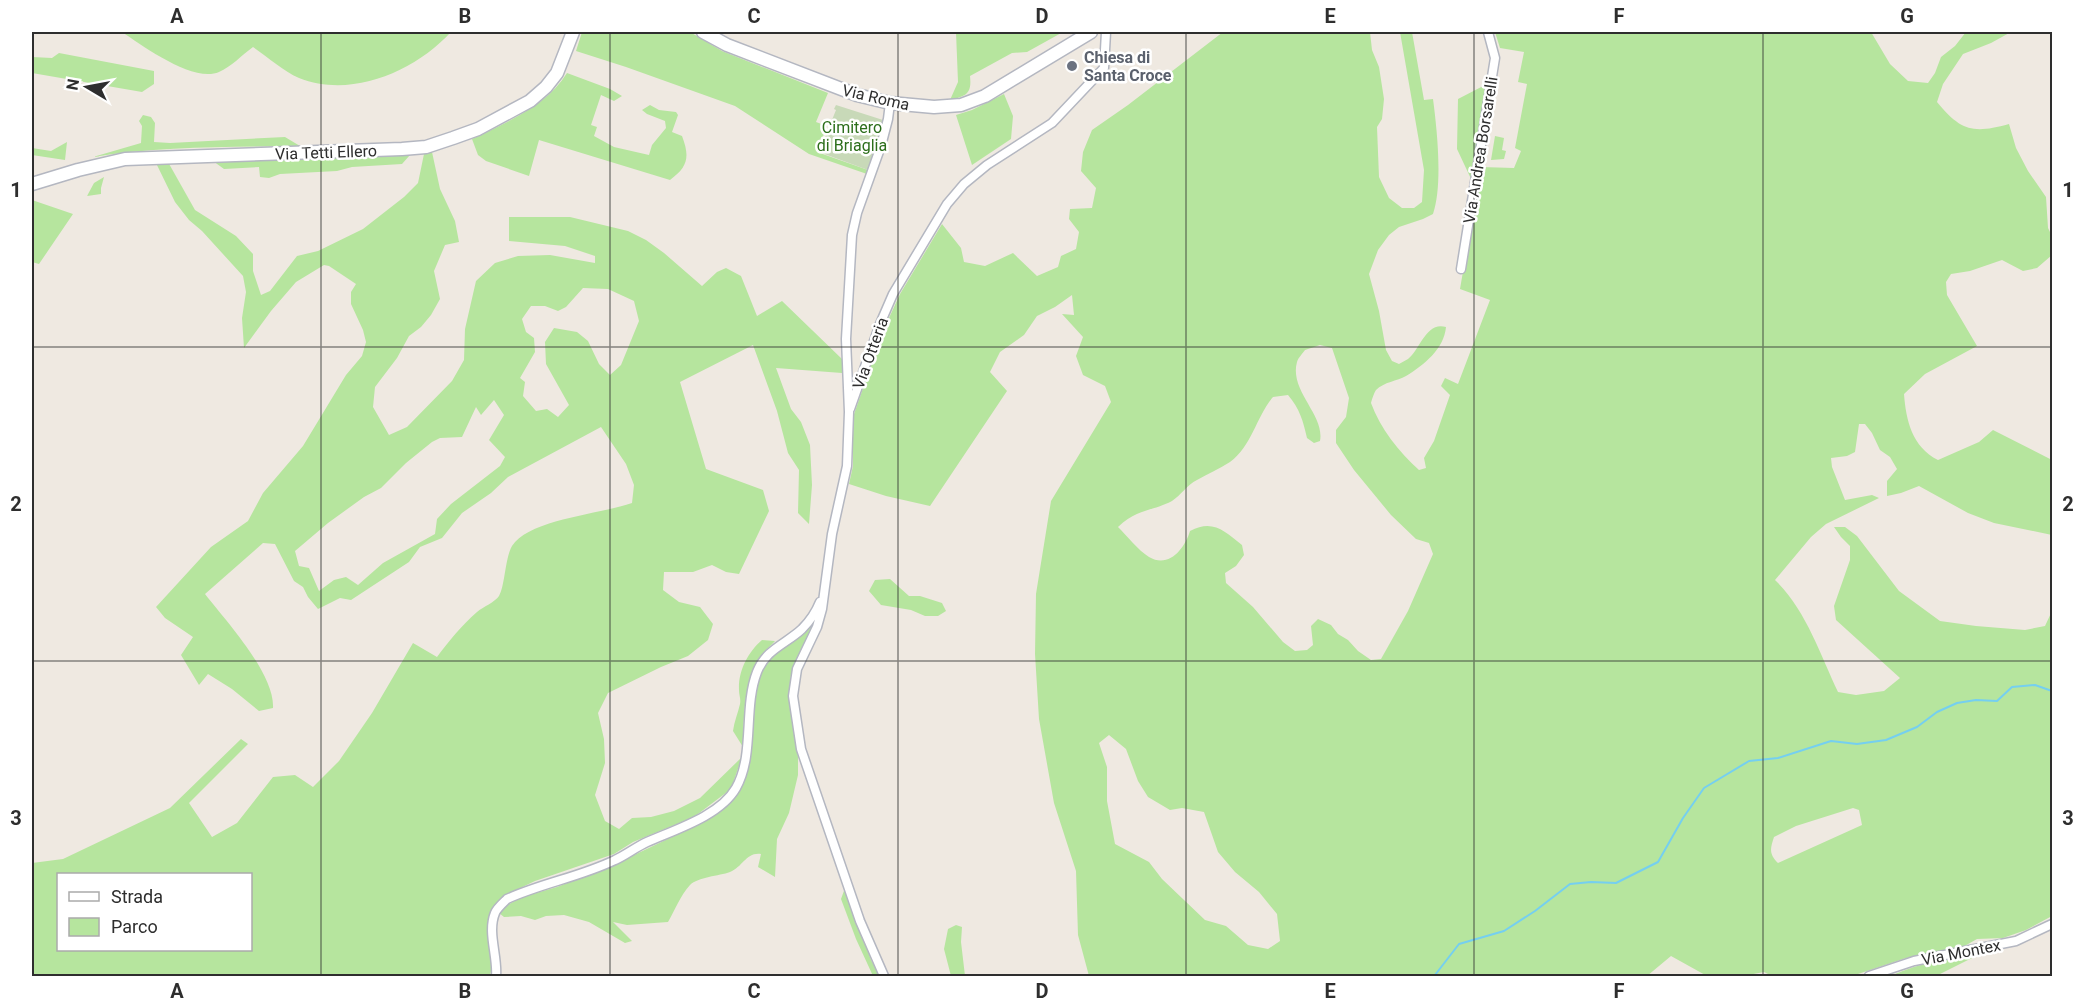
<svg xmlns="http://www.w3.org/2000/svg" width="2084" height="1008" font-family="Roboto,sans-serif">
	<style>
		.green { fill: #b6e59e; fill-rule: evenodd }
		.cemetery { fill: #c8d9b8 }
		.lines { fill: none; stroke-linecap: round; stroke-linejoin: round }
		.stream { stroke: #75cff0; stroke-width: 2 }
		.street-casing { stroke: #b4b7c1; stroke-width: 11 }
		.secondary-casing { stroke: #b4b7c1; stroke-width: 15 }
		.street { stroke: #fff; stroke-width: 8 }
		.secondary { stroke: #fff; stroke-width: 12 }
		.grid { fill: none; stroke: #2e2e2e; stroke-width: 1.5; stroke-opacity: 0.55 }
		.worship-dot { fill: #6b7280; stroke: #fff; stroke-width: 2 }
		.labels { text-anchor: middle; stroke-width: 5; stroke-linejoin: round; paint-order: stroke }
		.worship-label { font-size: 16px; font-weight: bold; fill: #5b616d; stroke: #fff; text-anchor: start }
		.street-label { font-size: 16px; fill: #2e2e2e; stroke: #fff }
		.park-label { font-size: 16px; fill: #2c6e1b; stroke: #fff }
		.neatline { fill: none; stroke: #2e2e2e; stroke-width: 2 }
		.grid-label { font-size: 20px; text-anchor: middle; font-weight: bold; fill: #2e2e2e }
	</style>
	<rect width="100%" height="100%" fill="#efe9e1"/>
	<path class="green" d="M122,32H451C415,71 352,99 299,78C283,71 268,57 253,47C242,55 231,67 219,72C193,83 143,46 122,32Z
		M582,32H690L722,51L828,93L816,122L827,126L817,152L868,170L867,174L809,154L735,106L626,67L576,51Z
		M956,32H1063L1027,52L1012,53L970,76C972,94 966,96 950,100L958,82Z
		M1223,32H1370L1372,50L1379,67L1384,99L1382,119L1377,127L1379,177L1389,198L1402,208H1414L1422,202L1424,170L1400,32H1412L1424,100L1433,99C1437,129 1443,185 1433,214L1423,219L1399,227L1389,235L1378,250L1369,274L1379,311L1386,350L1392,361L1399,364C1402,362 1405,361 1408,359C1420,350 1426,321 1446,327C1444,349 1424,365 1406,376C1397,381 1384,382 1376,390C1374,393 1372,399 1371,403C1380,428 1399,452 1419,470L1426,468L1424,458L1434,441L1450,395L1441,386L1445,378L1458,384L1490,300L1460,289L1481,167L1514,168L1521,151L1515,148L1527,84L1518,82L1524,52L1500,48L1495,32H1871L1890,64L1908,81L1928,83L1935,73L1941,57L1955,46L1966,32H2011L1991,43L1963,54L1943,84L1937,102C1961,131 1973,134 2009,124L2016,148L2028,171L2046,197L2048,228L2052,236V255L2037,268L2023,271L2002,260L1970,271L1951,274L1946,282L1947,295L1977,346L1925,374L1904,394C1906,420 1912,447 1938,460L1979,442L1993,430L2052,460V535L1994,523L1968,513L1919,486L1901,493L1887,496V481L1897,469L1890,457L1880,450L1872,433L1865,424H1859L1855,452L1847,456L1831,458L1832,467L1845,500L1872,495L1879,498L1826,524L1811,537L1775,580C1806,610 1820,654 1838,692L1856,695L1884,691L1900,678L1836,620L1834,606L1850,560V546L1841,537L1834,527H1845L1857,536L1899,591L1940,621L1976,626L2025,630L2045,626L2052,611V916L2026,930L2003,938L1977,939L1961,948L1906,958L1852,976H1772L1764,972L1743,976H1707L1671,956L1647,976H1089L1078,935L1076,871L1054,803L1039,719L1035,654L1036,594L1051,501L1111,402L1105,386L1083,375L1076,356L1083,337L1062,314L1074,315L1072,295L1055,307L1037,316L1024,335L1000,352L990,372L1007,391L930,506L886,496L849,484L853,466V417L883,331L900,294L942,224L961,248L964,262L985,266L1013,253L1037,276L1058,267L1061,256L1076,249L1079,232L1069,219L1070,209L1092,208L1096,188L1081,171L1083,152L1092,130L1128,105ZM1320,345L1332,348L1349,398L1346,417L1336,430V443L1354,470L1391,515L1416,539L1429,543L1433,554L1408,611L1381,659L1371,660L1358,651L1348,640L1338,634L1331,625L1318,619L1311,626L1313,645L1307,650L1295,651L1283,642L1253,607L1226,583L1225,573L1236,566L1244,555L1242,545C1224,531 1213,519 1190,531C1185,548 1169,569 1149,557C1138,550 1127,536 1118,527C1138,508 1151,512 1172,501C1181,495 1187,485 1197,480C1207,474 1219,469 1230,462C1252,446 1256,417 1273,397L1288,395C1300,409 1303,421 1307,438L1314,443L1320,441C1325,415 1289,391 1297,362C1298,358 1303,353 1305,350ZM1109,735L1126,749L1138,781L1148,797L1170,810L1182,808L1204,812L1218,852L1235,872L1259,892L1277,914L1280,941L1268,949L1248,945L1226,926L1205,920L1162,879L1149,862L1115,844L1107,801V767L1099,743ZM1853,808L1859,810L1862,825L1778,863C1769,854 1770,849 1774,837L1796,826Z
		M59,53L154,71V84L142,92L32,73V57L52,58Z
		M567,73L610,89L622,96L614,101L601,95L591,125L597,127L594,136L614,147L649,155L652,145L666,128L665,121L647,114L642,110L650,105L659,110L676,112L678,115L672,132L682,136C690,157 688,167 670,180L539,140L529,176L486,161L478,155L472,139C505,123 547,106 567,73Z
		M1487,84L1472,181L1457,149L1458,99Z
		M1004,94L1013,116L1011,139L972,165L956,115L972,110Z
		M143,115L151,117L155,123L154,142L170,143L285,137L300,146C230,147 161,146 93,157L141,143L142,126L139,121Z
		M1495,136L1504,138L1502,150L1506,151L1504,159L1491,160Z
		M67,142L65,160L32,155V148L51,151Z
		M432,152L440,189L455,221L459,242L445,245L434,271L440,299L431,315L421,327L409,336L397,358L375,387L373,407L389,435L407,427L452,381L464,360L465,329L476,281L495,263L518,256L550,255L595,263V256L565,246L509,241V217H570L628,231L646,240L664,253L702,286L717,272L726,268L741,276L757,316L782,301L842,359V373L776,368L791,409L801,422L810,445L812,485L809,524L798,513L799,470L788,453L777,411L753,345L680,382L706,469L763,490L769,511L739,574L726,572L712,565L693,572H664L663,590L679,602L700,607L713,624L708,640L688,656L661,667L608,693L598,713L604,739L605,763L595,795L605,821L619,829L632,818L651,817L674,811L700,798L742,757L731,789L694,817L633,842L614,854L535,881L512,892L499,901L492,912V966L490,976H32V863L63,859L170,808L241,739L248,744L189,803L212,837L237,823L273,777L295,775L313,787L339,761L372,713L413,643L437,657C449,641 461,626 477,612C483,607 495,602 499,596C505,586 505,558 512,546C529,519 602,514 632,503L634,485L626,464L601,427L508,477L491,493L462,513L442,538L420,547L409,562L351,600L340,598L318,609L308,597L303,587L294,581L275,544L263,543L205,594C226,621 275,674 273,708L259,711L232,689L208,674L199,685L181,655L193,637L165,618L156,607L211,547L248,521L263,493L303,446L346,375L362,356L366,342L363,330L351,304V292L356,284L329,266L324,265L296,282L271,311L244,348L242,318L246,292L243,276L202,231L189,220L175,202L156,163L168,162L195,210L236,236L253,254V271L261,295L270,291L297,256L318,251L363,229L404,197L418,183L424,154ZM583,288L608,289L634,301L639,321L621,365L610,375L599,364L588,341L577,332L554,328L545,342L546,364L569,405L558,417L547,409L536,411L523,396L525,382L520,378L535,352L534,338L526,332L522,319L531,306H545L558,311L566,307ZM494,400L504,415L489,440L505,457L500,466L451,504L437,519L435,534L383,563L358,585L346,577L334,580L319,591L309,568L299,566L295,551L328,523L364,497L381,488L406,463L432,442L440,438L462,437L476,407L481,415ZM58,874H250V950H58Z
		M410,155L402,164L352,167L337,171L280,174L269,178L260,177L259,167L224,169L213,161Z
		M104,177L101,188V194L87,196L94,183Z
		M32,200L73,214L39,264L32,262Z
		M890,579L909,596H920L942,603L946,611L938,616H925L911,610L881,605L869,591L875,580Z
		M814,622L798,656L791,674L789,695L798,757V775L789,813L777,839L775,877L758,867L761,854C746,852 743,867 730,872C719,876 698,877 690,885C680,896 675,910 668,922L627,925L613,922L632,941L625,943L589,922L564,915L546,916L535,920L521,916L504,917L499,913L504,907L522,897L557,887L613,865L693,827L735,798L742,783L758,680C762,671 765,661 772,655C786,643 801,636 814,622Z
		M762,640L775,641C771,646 765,650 762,655C743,680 744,718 743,747L733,731C734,722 738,713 740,704C741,699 739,695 739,690C738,671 748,652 762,640Z
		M845,888L871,960L880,976H873L856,939L841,899Z
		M956,925L962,927L961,942L965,976H951L944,949L948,929Z
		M1986,951L1936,976H1890C1920,963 1954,956 1986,951Z"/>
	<path class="cemetery" d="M836,105L883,120L878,144L868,170L819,152L836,110L834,109Z"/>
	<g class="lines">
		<path class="stream" d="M1431,976L1435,975L1459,944L1504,931L1535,911L1570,884L1591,882L1616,883L1658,862L1683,818L1704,788L1749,761L1778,758L1831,741L1857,744L1886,740L1917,727L1937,712L1957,703L1976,700L1997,701L2012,687L2035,685L2052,691"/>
		<defs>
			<path id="street" d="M1461,269L1495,58L1488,32
				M850,409L880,324L893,294L947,204L964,184L987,165L1052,123L1104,68L1106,32
				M496,976C498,957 487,932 495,913C497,908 503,903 507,899C542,883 580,877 615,860C626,855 636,847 647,842C674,830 720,816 736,788C755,754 743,708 757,672C766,649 786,644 802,629C810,621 816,612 820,602
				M884,976L860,921L801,749L793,696L797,669L817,627L822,609L832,534L847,466L849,412L846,339L852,235L857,213L881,146L888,119L890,103
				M1869,976L1914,961L2016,941L2052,924"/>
			<path id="secondary" d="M703,32L727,45L857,95L890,103L934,107L961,105L985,96L1091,32
				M32,184L78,170L125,159L402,149L426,147L453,138L478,129L530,101L546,87L557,73L573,32"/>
		</defs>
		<use href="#street" class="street-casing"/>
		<use href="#secondary" class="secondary-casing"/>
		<use href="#street" class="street"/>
		<use href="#secondary" class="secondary"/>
	</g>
	<path class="grid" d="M321,32V976M610,32V976M898,32V976M1186,32V976M1474,32V976M1763,32V976M32,347H2052M32,661H2052"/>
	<circle class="worship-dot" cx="1072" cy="66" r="6"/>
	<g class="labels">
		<g class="worship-label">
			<text x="1084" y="63">Chiesa di<tspan x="1084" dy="18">Santa Croce</tspan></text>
		</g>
		<g class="street-label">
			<text transform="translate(876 97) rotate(13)" y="6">Via Roma</text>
			<text transform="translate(1480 150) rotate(-81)" y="6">Via Andrea Borsarelli</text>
			<text transform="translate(326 152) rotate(-2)" y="6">Via Tetti Ellero</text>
			<text transform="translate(870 353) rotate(-70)" y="6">Via Otteria</text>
			<text transform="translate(1961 952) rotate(-11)" y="6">Via Montex</text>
		</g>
		<g class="park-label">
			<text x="852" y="133">Cimitero<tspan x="852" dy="18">di Briaglia</tspan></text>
		</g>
	</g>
	<rect width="2084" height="1008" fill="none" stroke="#ffffff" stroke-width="66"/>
	<rect x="57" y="873" width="195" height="78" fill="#ffffff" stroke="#ababab" stroke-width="1.5"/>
	<rect x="69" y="892" width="30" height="9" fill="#ffffff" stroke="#ababab" stroke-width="1.5"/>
	<text x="111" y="903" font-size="18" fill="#2e2e2e">Strada</text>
	<rect x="69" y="918" width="30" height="18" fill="#b6e59e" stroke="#ababab" stroke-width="1.5"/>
	<text x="111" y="933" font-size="18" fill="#2e2e2e">Parco</text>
	<g transform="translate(87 87) rotate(280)" stroke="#ffffff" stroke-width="4.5" paint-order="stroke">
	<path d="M0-4.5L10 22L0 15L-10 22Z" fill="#2e2e2e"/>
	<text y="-9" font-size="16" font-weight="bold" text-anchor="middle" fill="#2e2e2e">N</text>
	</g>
	<rect x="33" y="33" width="2018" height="942" class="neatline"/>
	<g class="grid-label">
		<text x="177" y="23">A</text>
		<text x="465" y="23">B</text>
		<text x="754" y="23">C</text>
		<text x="1042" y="23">D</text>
		<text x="1330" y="23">E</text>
		<text x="1619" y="23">F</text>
		<text x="1907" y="23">G</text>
		<text x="16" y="197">1</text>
		<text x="2068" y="197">1</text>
		<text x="16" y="511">2</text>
		<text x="2068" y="511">2</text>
		<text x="16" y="825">3</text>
		<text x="2068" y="825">3</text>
		<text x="177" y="998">A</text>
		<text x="465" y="998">B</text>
		<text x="754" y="998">C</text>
		<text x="1042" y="998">D</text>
		<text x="1330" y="998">E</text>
		<text x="1619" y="998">F</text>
		<text x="1907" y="998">G</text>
	</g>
</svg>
